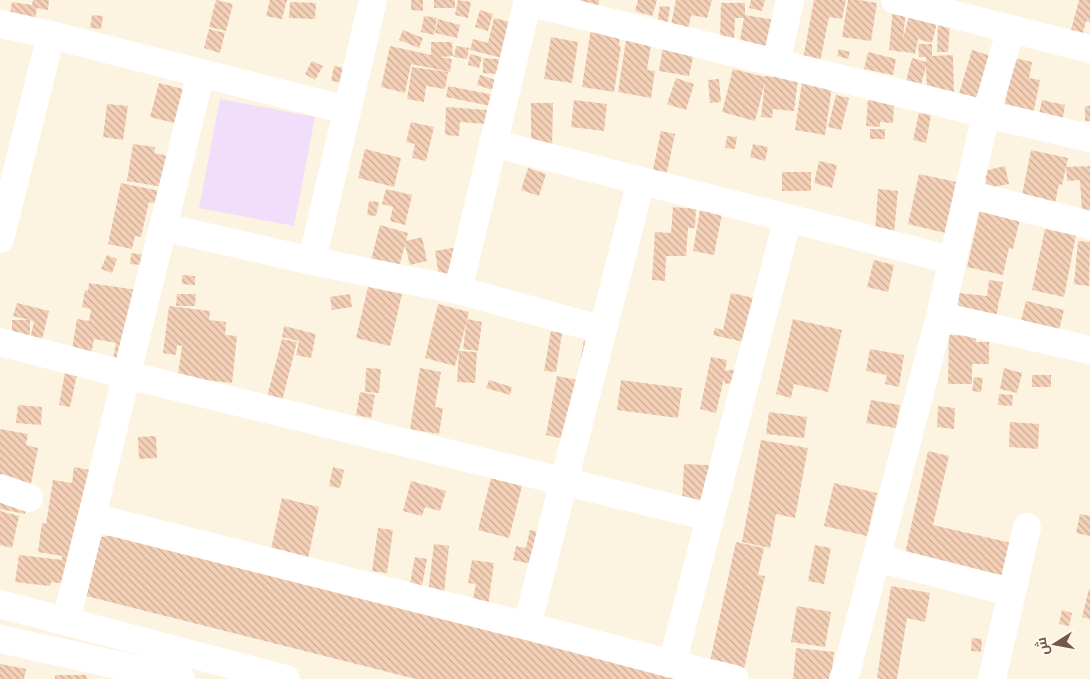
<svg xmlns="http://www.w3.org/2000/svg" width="1090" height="679" font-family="Roboto,Cairo,sans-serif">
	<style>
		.education { fill: #f0defa }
		.building { fill: url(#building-back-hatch); fill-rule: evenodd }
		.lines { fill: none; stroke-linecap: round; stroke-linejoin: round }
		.minor { stroke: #fff; stroke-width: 28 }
	</style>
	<defs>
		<pattern id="building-back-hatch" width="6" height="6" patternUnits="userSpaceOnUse" patternTransform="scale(1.25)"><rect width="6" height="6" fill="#f4d0b7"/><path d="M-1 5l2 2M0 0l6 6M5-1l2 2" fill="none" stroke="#caac97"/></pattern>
	</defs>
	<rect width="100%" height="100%" fill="#fdf3e1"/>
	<path class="education" d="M220,99L315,117L294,226L199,208Z"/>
	<path class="building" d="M33,0H49L48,10L37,8L34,26L9,21L12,2L32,5Z
		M216,0L233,4L226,31L209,27Z
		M270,0H287L282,19L266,16Z
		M411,0H423V11L411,10Z
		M434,0H455V8H434Z
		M458,0L471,2L468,18L455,15Z
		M581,0H599L598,10L580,8Z
		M638,0H657L652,16L635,11Z
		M676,0H712L707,18L691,15L687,34L670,30Z
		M751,0H765L762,11L749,8Z
		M814,0H846L842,19L829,17L820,62L803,59Z
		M848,0H859L877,3L871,41L842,37Z
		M1079,0H1090V22L1086,21L1082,37L1070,34Z
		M290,2L316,3L315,19L289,18Z
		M721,3H745V15L781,21L775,53L739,46L744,18H735L734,41L720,40Z
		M660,6L670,7L667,26L657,24Z
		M893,9L906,10L903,39L909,16L937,22L932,43L918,39L915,54L902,51V52L889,50Z
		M480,10L493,14L488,31L475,27Z
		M92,15L103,16L101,29L90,28Z
		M424,16L437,18L434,35L421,32Z
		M494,18L522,25L513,75L483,73V58L510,60L470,50L473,39L488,43Z
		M438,19L460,25L457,38L435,33Z
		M938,23L950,24L948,52H937Z
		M591,28L620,33L619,46H621L614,92L582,87Z
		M209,29L225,33L220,53L204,48Z
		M403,30L423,38L419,48L399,40Z
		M551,37L578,42L572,83L544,79Z
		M626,40L651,44L647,70L655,71L651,98L618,92Z
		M431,42H452L453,56L440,57L452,59L450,72L411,64L405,93L381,87L390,46L431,55Z
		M918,44H932V56L953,55L954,93H927L926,66L920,89L905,85L912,58L926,62V57H919Z
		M456,46L469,48L467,59L454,57Z
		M663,46L694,52L689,76L659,71Z
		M839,49L850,52L848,59L837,56Z
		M972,50L991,56L978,103L958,97Z
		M868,52L896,59L893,75L864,69Z
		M470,54L482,57L479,68L468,65Z
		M1014,58L1032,62L1029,78L1040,80L1032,120L1003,114Z
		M312,61L323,66L315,80L305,74Z
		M334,66L355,70L352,84L331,81Z
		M412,67L448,72L445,89L426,86L424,102L407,99Z
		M733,69L765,77V76L798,79L794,111L773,109L772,118L761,117L765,82L755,121L722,112Z
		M480,75L508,84L505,94L477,85Z
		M676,78L694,84L686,110L667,104Z
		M719,79L721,102L710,103L708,80Z
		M802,82L832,87L825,135L795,130Z
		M159,83L183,89L174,123L150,117Z
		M448,86L494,95L491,106L446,97Z
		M836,95L849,98L841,130L828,127Z
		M868,99L894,101L893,123L880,122V127L866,126Z
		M574,100L607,104L604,131L571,127Z
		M1042,100L1065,105L1062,123L1038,119Z
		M531,103H553L552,148L531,147Z
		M107,104L128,106L123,140L103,137Z
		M1085,106H1090V121H1085Z
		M446,107L501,111L500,125L460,122L459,136L445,135Z
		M919,113L931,115L926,143L913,140Z
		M411,122L434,127L426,161L412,158L415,144L406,142Z
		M870,129H885V139H870Z
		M661,131L675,134L667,172L653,170Z
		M727,136L737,137L735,149L725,148Z
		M133,144L155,147L154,153L168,156L163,187L127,181Z
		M753,144L768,147L765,161L750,157Z
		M365,149L401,158L394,187L358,178Z
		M1031,150L1068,158L1062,185L1059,184L1054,207L1021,200Z
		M819,161L837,165L832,188L814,183Z
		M1005,166L1009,184L987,188L984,171Z
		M1090,166V211L1082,212L1080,180L1067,181L1066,167Z
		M528,168L546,174L539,196L521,190Z
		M782,172H811V191H782Z
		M919,174L956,182L945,233L908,224Z
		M121,183L174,194L171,207L149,202L141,237L135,236L132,249L108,244Z
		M386,189L412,195L405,225L390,221L393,207L382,204Z
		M878,189L898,191L894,233L875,232Z
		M369,201L379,202L376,216L367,215Z
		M673,207L696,209L695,228H688L686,256H666L665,281L652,280L655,232L671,233Z
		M700,210L722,214L714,255L693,251Z
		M980,210L1020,219L1013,249L1009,248L1003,275L967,267Z
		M380,225L408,233L406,241L422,237L427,261L410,265L405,245L399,267L371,260Z
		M1045,229L1076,235L1064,297L1032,290Z
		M1078,241L1090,242L1089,286L1074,284Z
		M465,246L469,270L439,276L435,251Z
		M131,253L153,256L152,266L130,264Z
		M107,255L117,259L112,273L101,269Z
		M874,260L894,265L888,292L867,287Z
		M182,275L195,276V285L182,284Z
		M989,280L1003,282L1000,299H999L997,314L958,310L959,293L987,296Z
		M89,283L144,291L131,368L112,365L116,343L94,339L90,359L71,356L77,319L89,321L91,309L82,307L85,290L88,291Z
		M368,287L402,294L390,346L356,338Z
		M731,293L772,302L762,346L713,335L715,328L723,330Z
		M177,294H196L195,306H176Z
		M350,294L352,307L332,310L330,297Z
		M1026,301L1064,310L1059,330L1021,320Z
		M17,303L49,311L40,348L12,343V320H29L13,316ZM30,320L34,322L30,339Z
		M438,304L469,312L455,366L425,358Z
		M169,306L210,311L209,320L226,322L225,335L237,336L232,383L196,379V377L178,375L182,346L177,345L176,355L163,353Z
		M467,319L482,322L478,351L463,349Z
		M793,319L842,330L828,392L794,384L791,398L776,394Z
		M284,326L316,334L311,358L296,355L299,341L282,337Z
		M551,331L562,333L556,372L544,371Z
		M949,335L976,336V342H989V364H972V384H948Z
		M282,339L297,342L282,401L267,397Z
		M584,340L602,344L583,443L546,435L557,376L577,380Z
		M870,349L904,355L899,387L885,384L887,375L866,371Z
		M459,351L477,352L475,383L457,382Z
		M711,357L727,360L725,371L750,367L752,380L725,384L724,378L716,413L700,409Z
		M366,368L381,369L379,393L365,392Z
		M420,368L441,372L435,407L443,408L439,434L410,429Z
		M1004,368L1022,373L1017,393L1000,389Z
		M65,372L77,375L70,407L59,405Z
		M1032,375H1051V387H1032Z
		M974,377L983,378L981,392L972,391Z
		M489,380L512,387L510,395L486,388Z
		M621,380L682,388L678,418L617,410Z
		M360,392L375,395L371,418L356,415Z
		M999,394L1013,395L1012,406L998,405Z
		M871,400L900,405L896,428L866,423Z
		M18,405L42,407L41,425L16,423Z
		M938,406L955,408L954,429L937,427Z
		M769,412L807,417L804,438L766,434Z
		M1010,422L1039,424L1038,449L1009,447Z
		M0,429L28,434L26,445L38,448L25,514L0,509Z
		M156,436L157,458L139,459L138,437Z
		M761,440L808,448L795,518L776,514L770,548L742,542Z
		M928,451L949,456L933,525L1020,545L1011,582L904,558Z
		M684,464L725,466L724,505L682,503Z
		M74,467L90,470L76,585L51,582L50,586L15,582L19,555L62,560V556L38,552L42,523L46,524L53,480L72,483Z
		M333,467L344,470L340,488L329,486Z
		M491,478L522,486L509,538L478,530Z
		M411,481L446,491L440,511L425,507L422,516L403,511Z
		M834,483L877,493L867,536L824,526Z
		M282,498L319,507L307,563L270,554Z
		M0,511L19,516L12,548L0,545Z
		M1080,514L1090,516V536L1076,533Z
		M378,528L393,530L387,573L372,571Z
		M530,530L555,536L536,565L513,560L516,546L526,548Z
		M116,535L676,678V679H416L86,596L101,537Z
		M736,542L764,548L758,575L765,576L744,669L710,661Z
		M434,544L449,546L443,603L427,601Z
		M815,545L831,548L824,584L808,581Z
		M415,557L427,559L421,591L409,589Z
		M472,560L494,563L488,606L472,604L476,584L468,583Z
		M891,586L930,593L925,622L907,618L897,679H881L877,678Z
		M1089,589H1090V619L1082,617Z
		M797,606L831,612L825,647L791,642Z
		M1062,610L1072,613L1069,626L1059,624Z
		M972,638L982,639L981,652L971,651Z
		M796,648L834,652L831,679H793Z
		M0,664L26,669L24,679H0Z
		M55,675H86L87,679H55Z"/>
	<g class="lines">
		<path class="minor" d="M895,0L1090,49
			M527,2L986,114L1090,138
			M0,24L51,35L347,110
			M776,63L790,0
			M493,143L952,260
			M641,181L527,626L672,664L735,679
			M968,194L1090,225
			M163,227L312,261L458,290L603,330
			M0,239L51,35
			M312,261L373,0
			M458,290L528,0
			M940,316L1090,350
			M0,342L127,375L710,517
			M0,488L29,498
			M92,517L527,626
			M876,558L1011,592
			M0,604L286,679
			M66,621L201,73
			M0,639L181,679
			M672,664L788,218
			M843,679L847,669L940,316L986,114L1011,29
			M992,679L1027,527"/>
	</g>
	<g transform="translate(1055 644) rotate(259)" stroke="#fff7e9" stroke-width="4" paint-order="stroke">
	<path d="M0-4L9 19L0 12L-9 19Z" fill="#765847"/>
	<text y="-8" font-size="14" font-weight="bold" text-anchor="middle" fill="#765847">ش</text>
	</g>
</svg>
